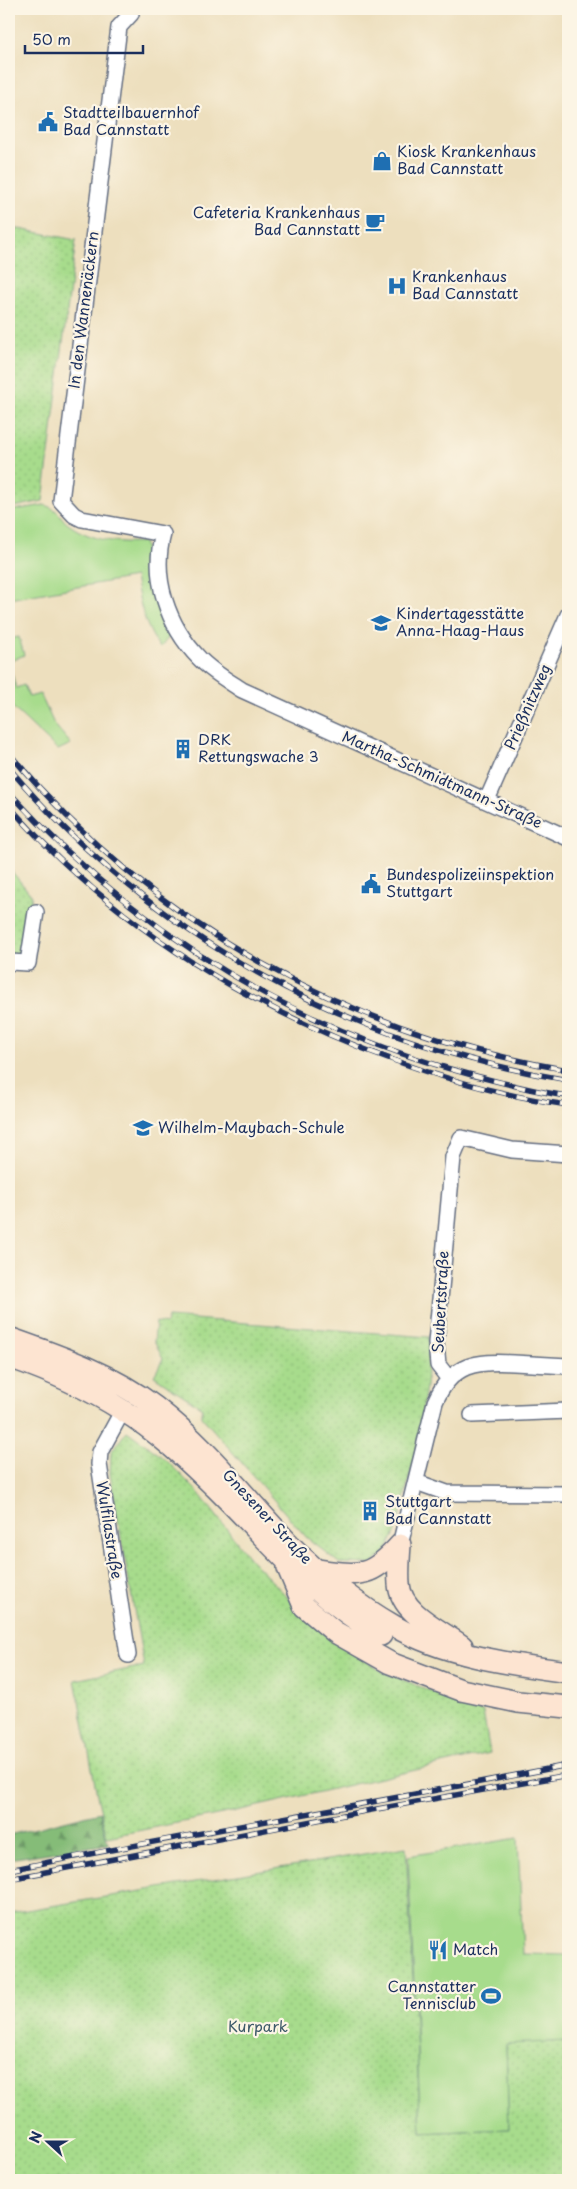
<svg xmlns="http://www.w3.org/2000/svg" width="577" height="2189" font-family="'Playpen Sans',sans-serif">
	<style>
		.grass { fill: #a7dc8c; stroke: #618675 }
		.forest { fill: url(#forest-firs); stroke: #50766b }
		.park { fill: url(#park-dots); stroke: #618675 }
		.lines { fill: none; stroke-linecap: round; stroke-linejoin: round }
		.minor-casing { stroke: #646d80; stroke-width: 18 }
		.secondary-casing { stroke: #646d80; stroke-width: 24 }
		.minor { stroke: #fff; stroke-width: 15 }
		.secondary { stroke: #fde4d1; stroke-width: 21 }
		.rail-casing { stroke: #1b2f5e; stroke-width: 5.5 }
		.rail { stroke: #fcf5e5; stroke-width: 4; stroke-dasharray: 11; stroke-linecap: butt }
		.labels { text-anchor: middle; stroke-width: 4.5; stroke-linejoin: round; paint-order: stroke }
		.poi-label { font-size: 15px; fill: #1b2f5e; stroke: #fcf5e5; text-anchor: start }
		.street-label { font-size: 15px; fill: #1b2f5e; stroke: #fcf5e5 }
		.park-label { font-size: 15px; fill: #3e5a6a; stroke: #fcf5e5 }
	</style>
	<defs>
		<pattern id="forest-firs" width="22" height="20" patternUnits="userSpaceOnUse" patternTransform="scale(1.25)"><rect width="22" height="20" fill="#85bc78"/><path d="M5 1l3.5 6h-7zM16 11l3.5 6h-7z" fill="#6c9966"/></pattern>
		<pattern id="park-dots" width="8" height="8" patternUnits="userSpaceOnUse" patternTransform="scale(1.25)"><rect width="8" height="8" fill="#a7dc8c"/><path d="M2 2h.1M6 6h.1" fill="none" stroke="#8fbd7b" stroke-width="1.8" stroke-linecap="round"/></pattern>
	</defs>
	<rect width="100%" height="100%" fill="#fcf5e5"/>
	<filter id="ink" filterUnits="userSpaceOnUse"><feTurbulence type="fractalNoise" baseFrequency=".02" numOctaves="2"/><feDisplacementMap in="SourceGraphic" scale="10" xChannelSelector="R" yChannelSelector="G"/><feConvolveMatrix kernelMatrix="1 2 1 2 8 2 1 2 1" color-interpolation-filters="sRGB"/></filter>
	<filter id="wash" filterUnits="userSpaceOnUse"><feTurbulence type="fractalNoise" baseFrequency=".0096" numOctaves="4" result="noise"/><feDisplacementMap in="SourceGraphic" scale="20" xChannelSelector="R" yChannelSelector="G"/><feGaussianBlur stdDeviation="1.12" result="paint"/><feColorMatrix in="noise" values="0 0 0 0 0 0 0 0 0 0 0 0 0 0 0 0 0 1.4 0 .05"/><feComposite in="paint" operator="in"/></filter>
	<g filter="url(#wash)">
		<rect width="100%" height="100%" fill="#eddfbe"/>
		<path class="grass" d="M44,505C63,511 58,518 71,526C93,541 118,543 144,542L155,592L169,637L160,648C144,625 140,605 135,577L9,599V511Z
			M19,637L24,655L9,662V639Z
			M9,663L16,688L24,685L29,697L40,694L54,724L71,744L58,750L9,704Z
			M518,1838L523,1954L568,1955V2041L506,2045L509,2129L421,2133L408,1856Z"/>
		<path class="forest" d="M100,1812L108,1844L9,1859V1835Z"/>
		<path class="park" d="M9,227L76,240L43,501L9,508Z
			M9,868L32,896L21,956L9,955Z
			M168,1317L429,1337L426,1387L416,1451L396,1531L386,1552L372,1564L339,1563L306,1537L202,1417V1408L154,1376L163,1359L154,1341L156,1322L166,1324Z
			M127,1431L164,1458L198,1492L250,1559L323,1633L381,1671L483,1712L490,1753L232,1812L107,1837L98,1800L75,1680L144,1666L110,1474L111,1452Z
			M406,1847L421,2133L509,2129L506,2044L568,2041V2180H9V1913Z"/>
	</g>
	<g filter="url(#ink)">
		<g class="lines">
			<defs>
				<path id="minor" d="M131,14L119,27L61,501L74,515L82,519L163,534C151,578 168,626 199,658C211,671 227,680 242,690L568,838
					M487,800L568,615
					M9,962L28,963L36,912
					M449,1379L438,1365L436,1343L453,1157L461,1138L512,1150L568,1154
					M123,1410L100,1452L99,1464L128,1655
					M472,1415L568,1411
					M416,1482L447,1493L568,1494
					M400,1545L435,1402C452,1363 476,1361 514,1363C532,1364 550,1365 568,1366"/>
				<path id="secondary" d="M9,1338C60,1356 112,1374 155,1407C207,1447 247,1500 292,1547C320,1576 359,1606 394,1626C446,1656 510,1664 568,1672
					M9,1357C47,1370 88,1388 122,1410C156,1430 187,1460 215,1487C268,1539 315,1599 381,1635
					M400,1545C399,1558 398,1571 399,1584C401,1614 441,1630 462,1646
					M288,1568L304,1606L335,1632L390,1663L461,1690L518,1702L568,1707
					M318,1570C361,1576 370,1578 400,1545"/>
			</defs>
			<use href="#minor" class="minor-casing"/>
			<use href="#secondary" class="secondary-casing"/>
			<use href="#minor" class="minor"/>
			<use href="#secondary" class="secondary"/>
			<defs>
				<path id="rail" d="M9,753C153,925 347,1033 568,1070
					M9,768C153,938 349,1044 568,1080
					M9,792C135,930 290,1027 472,1075C504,1083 536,1092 568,1096
					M9,806C114,925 248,1008 396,1061C451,1081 510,1097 568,1105
					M9,1870C195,1832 382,1802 568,1765
					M9,1879L349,1814L568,1775"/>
			</defs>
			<use href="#rail" class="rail-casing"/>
			<use href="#rail" class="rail"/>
		</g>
	</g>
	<defs>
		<symbol id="civic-bare" viewBox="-9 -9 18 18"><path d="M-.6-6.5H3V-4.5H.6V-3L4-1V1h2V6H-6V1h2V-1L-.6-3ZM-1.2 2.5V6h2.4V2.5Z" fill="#1f6fb2" stroke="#fcf5e5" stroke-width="2.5" paint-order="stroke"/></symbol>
		<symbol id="shop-bare" viewBox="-9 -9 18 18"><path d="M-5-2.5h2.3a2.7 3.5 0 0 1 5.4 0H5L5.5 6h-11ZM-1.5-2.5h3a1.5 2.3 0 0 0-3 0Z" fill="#1f6fb2" stroke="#fcf5e5" stroke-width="2.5" paint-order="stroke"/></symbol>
		<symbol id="cafe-bare" viewBox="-9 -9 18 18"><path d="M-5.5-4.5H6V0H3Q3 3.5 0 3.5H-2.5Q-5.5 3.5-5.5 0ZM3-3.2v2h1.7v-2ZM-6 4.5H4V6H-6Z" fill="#1f6fb2" stroke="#fcf5e5" stroke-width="2.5" paint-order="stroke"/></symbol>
		<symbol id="hospital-bare" viewBox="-9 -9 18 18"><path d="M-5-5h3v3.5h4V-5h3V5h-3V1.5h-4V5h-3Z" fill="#1f6fb2" stroke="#fcf5e5" stroke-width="2.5" paint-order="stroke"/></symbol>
		<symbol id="school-bare" viewBox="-9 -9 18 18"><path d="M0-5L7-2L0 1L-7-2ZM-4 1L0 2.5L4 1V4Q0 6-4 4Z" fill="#1f6fb2" stroke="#fcf5e5" stroke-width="2.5" paint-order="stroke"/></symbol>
		<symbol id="building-bare" viewBox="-9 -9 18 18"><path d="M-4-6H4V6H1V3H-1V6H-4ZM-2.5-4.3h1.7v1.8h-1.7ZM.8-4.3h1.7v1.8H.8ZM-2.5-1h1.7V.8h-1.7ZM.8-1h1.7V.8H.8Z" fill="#1f6fb2" stroke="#fcf5e5" stroke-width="2.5" paint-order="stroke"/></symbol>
		<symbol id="restaurant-bare" viewBox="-9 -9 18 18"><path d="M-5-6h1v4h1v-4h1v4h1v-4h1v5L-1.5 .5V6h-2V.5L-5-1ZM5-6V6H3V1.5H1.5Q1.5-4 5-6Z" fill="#1f6fb2" stroke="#fcf5e5" stroke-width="2.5" paint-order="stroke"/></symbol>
		<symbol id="stadium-bare" viewBox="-9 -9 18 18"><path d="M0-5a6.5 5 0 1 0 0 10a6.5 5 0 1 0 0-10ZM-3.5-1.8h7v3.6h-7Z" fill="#1f6fb2" stroke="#fcf5e5" stroke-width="2.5" paint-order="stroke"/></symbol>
	</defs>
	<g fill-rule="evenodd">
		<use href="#civic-bare" x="34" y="108" width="28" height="28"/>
		<use href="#shop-bare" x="368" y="147" width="28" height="28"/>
		<use href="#cafe-bare" x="361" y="208" width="28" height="28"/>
		<use href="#hospital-bare" x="383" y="272" width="28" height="28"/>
		<use href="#school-bare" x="367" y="609" width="28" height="28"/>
		<use href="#building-bare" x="169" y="735" width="28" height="28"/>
		<use href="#civic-bare" x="357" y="870" width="28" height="28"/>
		<use href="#school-bare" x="129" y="1114" width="28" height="28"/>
		<use href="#building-bare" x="356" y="1497" width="28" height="28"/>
		<use href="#restaurant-bare" x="424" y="1936" width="28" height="28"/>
		<use href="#stadium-bare" x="477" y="1982" width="28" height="28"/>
	</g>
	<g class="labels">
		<g class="poi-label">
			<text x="63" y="118">Stadtteilbauernhof<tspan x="63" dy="17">Bad Cannstatt</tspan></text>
			<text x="397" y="157">Kiosk Krankenhaus<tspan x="397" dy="17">Bad Cannstatt</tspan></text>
			<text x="360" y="218" text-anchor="end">Cafeteria Krankenhaus<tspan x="360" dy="17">Bad Cannstatt</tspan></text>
			<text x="412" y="282">Krankenhaus<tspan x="412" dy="17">Bad Cannstatt</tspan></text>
			<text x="396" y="619">Kindertagesstätte<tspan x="396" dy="17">Anna-Haag-Haus</tspan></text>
			<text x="198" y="745">DRK<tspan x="198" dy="17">Rettungswache 3</tspan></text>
			<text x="386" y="880">Bundespolizeiinspektion<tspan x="386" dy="17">Stuttgart</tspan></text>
			<text x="158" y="1133">Wilhelm-Maybach-Schule</text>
			<text x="385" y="1507">Stuttgart<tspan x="385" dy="17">Bad Cannstatt</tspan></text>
			<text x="453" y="1955">Match</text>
			<text x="476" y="1992" text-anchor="end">Cannstatter<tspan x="476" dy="17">Tennisclub</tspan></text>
		</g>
		<g class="street-label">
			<text transform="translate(84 310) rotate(-83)" y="5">In den Wannenäckern</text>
			<text transform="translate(528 707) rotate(-66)" y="5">Prießnitzweg</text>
			<text transform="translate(442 780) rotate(24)" y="5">Martha-Schmidtmann-Straße</text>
			<text transform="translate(441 1302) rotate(-87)" y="5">Seubertstraße</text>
			<text transform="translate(267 1517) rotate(47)" y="5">Gnesener Straße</text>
			<text transform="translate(109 1530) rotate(81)" y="5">Wulfilastraße</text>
		</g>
		<g class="park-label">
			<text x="258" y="2032">Kurpark</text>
		</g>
	</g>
	<rect width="577" height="2189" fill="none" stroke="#fcf5e5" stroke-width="30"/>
	<g transform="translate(48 2142) rotate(291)" stroke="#fcf5e5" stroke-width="4" paint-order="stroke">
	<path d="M0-4L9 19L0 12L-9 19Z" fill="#1b2f5e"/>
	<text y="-8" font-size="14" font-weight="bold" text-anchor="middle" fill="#1b2f5e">N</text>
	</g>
	<path d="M25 45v8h118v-8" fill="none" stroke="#1b2f5e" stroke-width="2.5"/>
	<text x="32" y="45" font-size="15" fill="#1b2f5e" stroke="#fcf5e5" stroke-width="4" paint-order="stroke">50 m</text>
</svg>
